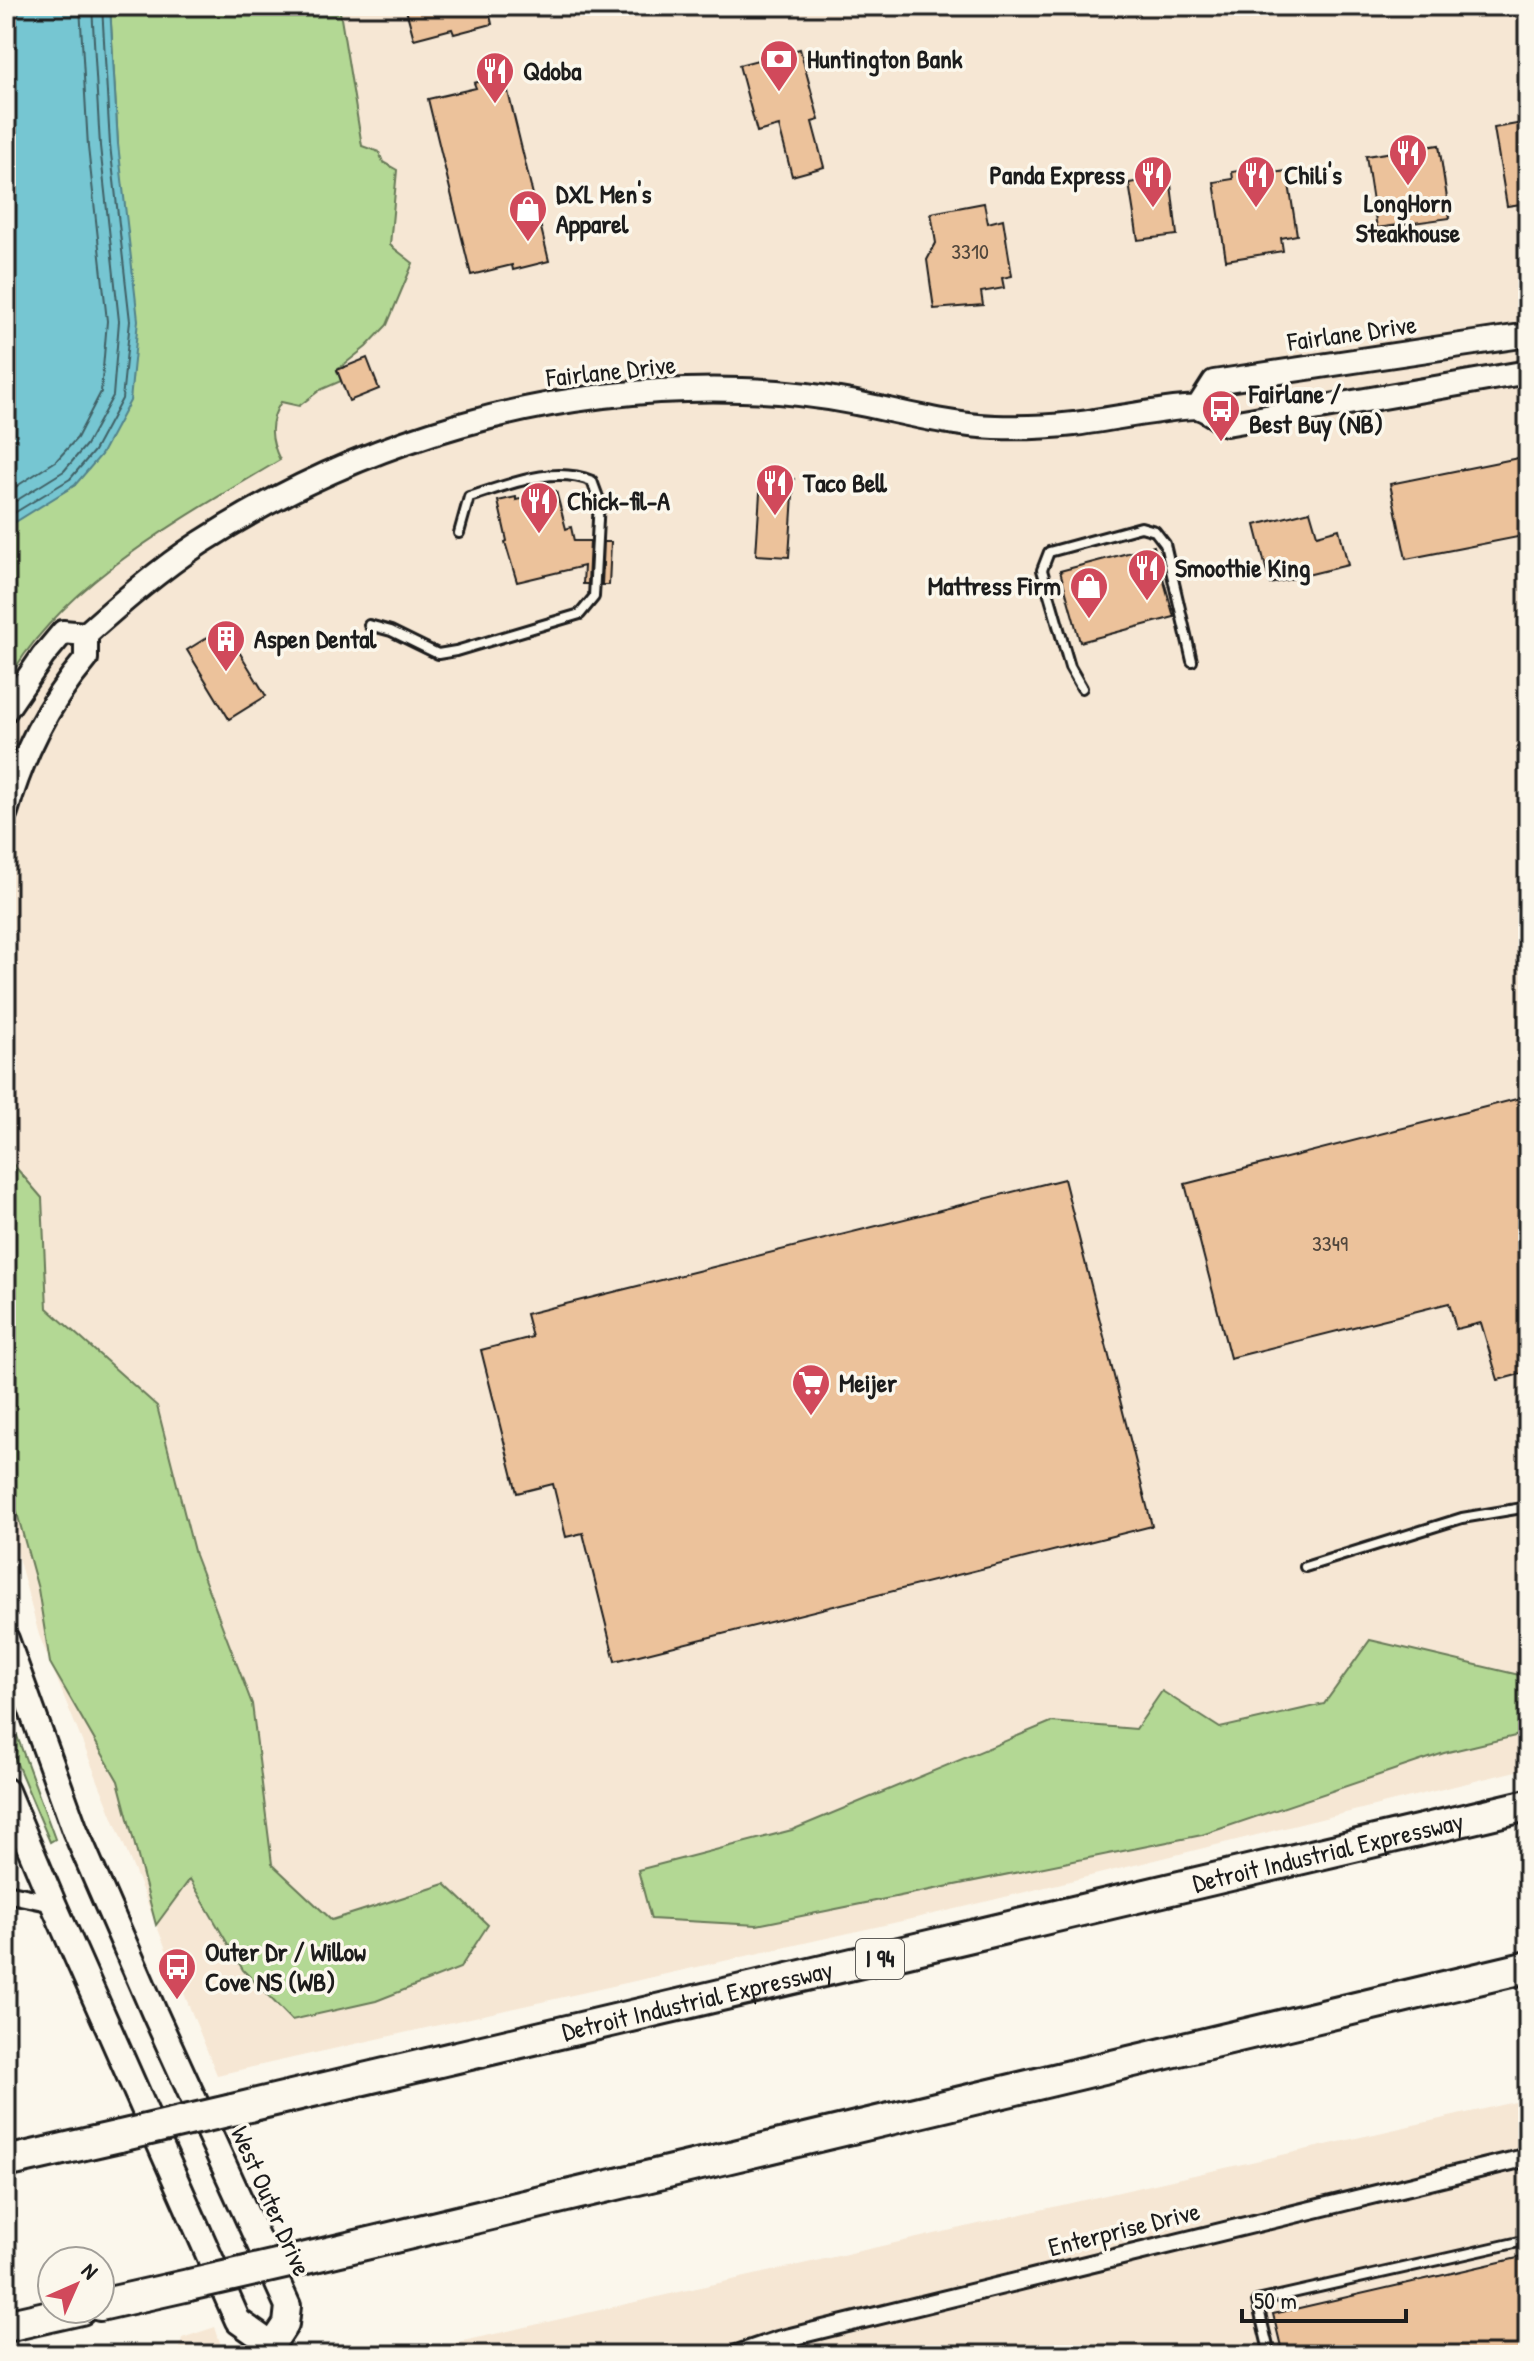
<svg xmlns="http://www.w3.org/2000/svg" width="1534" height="2361" font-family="'Patrick Hand',sans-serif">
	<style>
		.built { fill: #f6e7d4 }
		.green { fill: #b3d894; stroke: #687a58; stroke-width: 2 }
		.water { fill: #76c6d2; stroke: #528289; stroke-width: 2 }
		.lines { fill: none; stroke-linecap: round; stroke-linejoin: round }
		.shore { stroke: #406065; stroke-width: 2 }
		.building { fill: #ecc29b; stroke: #1c1c1c; stroke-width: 2 }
		.service-casing { stroke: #1c1c1c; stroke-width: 14 }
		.minor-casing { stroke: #1c1c1c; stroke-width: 22 }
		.tertiary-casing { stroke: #1c1c1c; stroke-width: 28 }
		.secondary-casing { stroke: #1c1c1c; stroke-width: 30 }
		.motorway-casing { stroke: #1c1c1c; stroke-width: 36 }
		.service { stroke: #fbf7ec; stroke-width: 8 }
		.minor { stroke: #fbf7ec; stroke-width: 16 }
		.tertiary { stroke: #fbf7ec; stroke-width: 22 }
		.secondary { stroke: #fbf7ec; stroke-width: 24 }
		.motorway { stroke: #fbf7ec; stroke-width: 30 }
		.motorway-bridge-casing { stroke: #1c1c1c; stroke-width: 36; stroke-linecap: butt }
		.motorway-bridge { stroke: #fbf7ec; stroke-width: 30 }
		.labels { text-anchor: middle; stroke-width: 7; stroke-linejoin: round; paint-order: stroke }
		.number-label { font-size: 22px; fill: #50463c }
		.shield { fill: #fbf7ec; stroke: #5f5e5a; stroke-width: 2 }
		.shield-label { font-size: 24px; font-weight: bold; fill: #1c1c1c }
		.poi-label { font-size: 26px; font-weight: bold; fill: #1c1c1c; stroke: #fbf7ec; text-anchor: start }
		.street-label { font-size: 26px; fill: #1c1c1c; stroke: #fbf7ec }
	</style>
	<rect width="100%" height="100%" fill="#fbf7ec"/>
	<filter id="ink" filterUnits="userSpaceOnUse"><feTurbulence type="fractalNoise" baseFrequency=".0125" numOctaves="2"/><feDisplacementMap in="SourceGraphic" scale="16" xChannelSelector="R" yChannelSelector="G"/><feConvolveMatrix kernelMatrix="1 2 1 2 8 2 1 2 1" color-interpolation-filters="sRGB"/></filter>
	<g filter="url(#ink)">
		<path class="built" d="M6,6H1528V1768L960,1908L217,2075L39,1635L6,1512Z
			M1528,2099V2355H402Z
			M215,2327L224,2355H178L182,2338Z"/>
		<path class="green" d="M110,6H339L362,146L379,152L383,162L397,170L390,245L413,263L387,325L366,347L337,370L341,381L320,390L299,406L281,402C268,422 270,440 280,460C185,517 59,584 6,684V526L75,485L118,144Z
			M6,1156L42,1198L47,1308L157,1406L195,1555L252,1704L272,1864L332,1920L445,1884L488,1925L460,1968L376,2001L292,2020L243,1970L190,1879L156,1925L118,1781L50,1663L38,1589L6,1473Z
			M1370,1640L1528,1677V1733L1444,1753L1202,1835L757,1925L651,1919L638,1870L792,1830L1051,1722L1136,1729L1162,1691L1220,1728L1324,1704Z
			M6,1706L55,1839L50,1842L6,1738Z"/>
		<path class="water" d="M6,6H110L118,144L138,320L130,401L101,455L75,485L9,526H6Z"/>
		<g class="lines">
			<path class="shore" d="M6,493L56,461L77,438L101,392L107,321L88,147L80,6
				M6,507L64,471L86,445L113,396L119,321L100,146L92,6
				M6,518L70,479L94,451L122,399L130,321L110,145L102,6"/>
		</g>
		<path class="building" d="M405,6H488L492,24L454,34L452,29L414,39Z
			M800,49L819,120L812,122L824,167L792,176L779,126L757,132L739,65Z
			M504,75L549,261L513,270L512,265L471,275L428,99L476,88L474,83Z
			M1528,122V203L1507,206L1494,128Z
			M1439,145L1450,218L1377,228L1366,156Z
			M1251,169L1252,176L1287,171L1297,235L1281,238L1283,251L1226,260L1214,182L1233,179L1232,172Z
			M1170,176L1177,235L1138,240L1129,183Z
			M984,203L988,223L1003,219L1012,276L1002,278L1004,288L981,292L983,305L934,309L927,260L936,243L931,213Z
			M367,358L379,389L349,401L337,370Z
			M1528,456V535L1406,559L1390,484Z
			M761,477L794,479L789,557L756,555Z
			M556,491L566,529L571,527L574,541H590L588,584H583L584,566L517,582L505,542L507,541L498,501L516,497V500Z
			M1310,511L1317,535L1339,529L1348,565L1270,584L1255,525Z
			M604,542H611L609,585H602Z
			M1154,546L1174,617L1080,642L1060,571Z
			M224,627L266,696L229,719L187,650Z
			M1528,1096V1372L1498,1380L1481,1323L1456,1329L1449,1303L1230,1358L1185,1184Z
			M1064,1179L1152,1526L615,1661L583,1533L566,1537L553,1484L517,1493L481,1350L532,1337L526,1314Z
			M1522,2257L1528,2281V2355H1283L1273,2314Z"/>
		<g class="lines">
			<defs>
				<path id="service" d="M369,625L391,631L438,654L456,651L580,614L594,597L599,500L592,481C551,465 509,485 469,497L459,533
					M1082,688L1070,667L1042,570L1049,552L1141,527L1155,531L1165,544L1192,661
					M1305,1567L1462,1518L1528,1507
					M1270,2355L1257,2301L1528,2240"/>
				<path id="minor" d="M6,1893L53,1903
					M734,2355L778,2340L1528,2157"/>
				<path id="tertiary" d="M1198,407L1214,382L1528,335
					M6,710L43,656L63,632L86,634C122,602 160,569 200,543C361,439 550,384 742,390C778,391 816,395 851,402C898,411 946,425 995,427C1021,428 1047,427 1074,424C1094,422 1188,404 1200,408C1209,411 1218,419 1226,424L1528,372
					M6,812C23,754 47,705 86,659V634"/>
				<path id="secondary" d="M6,1639L75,1830L154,2012L288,2306L286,2324L272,2345
					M6,1791L53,1903L238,2321L272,2345"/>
				<g id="motorway">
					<path id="s1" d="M232,2110L1528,1805"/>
					<path d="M6,2162L120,2136"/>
					<path d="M298,2260L1528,1967"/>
					<path d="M100,2305L189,2285"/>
					<path d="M6,2326L81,2309"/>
				</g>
			</defs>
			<use href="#service" class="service-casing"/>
			<use href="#minor" class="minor-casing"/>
			<use href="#tertiary" class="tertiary-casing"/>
			<use href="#secondary" class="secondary-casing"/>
			<use href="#motorway" class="motorway-casing"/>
			<use href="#service" class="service"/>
			<use href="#minor" class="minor"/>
			<use href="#tertiary" class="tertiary"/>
			<use href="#secondary" class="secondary"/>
			<use href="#motorway" class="motorway"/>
			<defs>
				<path id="motorway-bridge" d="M120,2136L232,2110
					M189,2285L298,2260"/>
			</defs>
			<use href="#motorway-bridge" class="motorway-bridge-casing"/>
			<use href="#motorway-bridge" class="motorway-bridge"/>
		</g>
	</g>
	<defs>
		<symbol id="bank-pin" viewBox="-11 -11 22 30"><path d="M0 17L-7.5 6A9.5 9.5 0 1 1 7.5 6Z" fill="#d1495b" stroke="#fbf7ec"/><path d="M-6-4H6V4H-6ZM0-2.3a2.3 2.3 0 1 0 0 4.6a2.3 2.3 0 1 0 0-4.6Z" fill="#fff"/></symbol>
		<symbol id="restaurant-pin" viewBox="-11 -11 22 30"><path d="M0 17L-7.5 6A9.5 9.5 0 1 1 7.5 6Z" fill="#d1495b" stroke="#fbf7ec"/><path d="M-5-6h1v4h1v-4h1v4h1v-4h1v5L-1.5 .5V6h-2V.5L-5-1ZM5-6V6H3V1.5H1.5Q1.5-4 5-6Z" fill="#fff"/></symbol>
		<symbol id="shop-pin" viewBox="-11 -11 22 30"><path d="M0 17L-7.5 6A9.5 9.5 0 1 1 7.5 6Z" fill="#d1495b" stroke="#fbf7ec"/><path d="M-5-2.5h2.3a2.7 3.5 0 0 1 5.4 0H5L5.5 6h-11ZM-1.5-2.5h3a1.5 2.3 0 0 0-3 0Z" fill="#fff"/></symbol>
		<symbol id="bus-pin" viewBox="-11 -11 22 30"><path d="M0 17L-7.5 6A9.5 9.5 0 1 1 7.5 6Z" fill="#d1495b" stroke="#fbf7ec"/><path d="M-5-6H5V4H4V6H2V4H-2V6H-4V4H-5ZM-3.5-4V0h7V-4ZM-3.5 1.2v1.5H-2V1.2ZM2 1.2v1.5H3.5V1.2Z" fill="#fff"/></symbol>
		<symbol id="building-pin" viewBox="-11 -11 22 30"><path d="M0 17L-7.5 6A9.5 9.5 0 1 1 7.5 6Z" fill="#d1495b" stroke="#fbf7ec"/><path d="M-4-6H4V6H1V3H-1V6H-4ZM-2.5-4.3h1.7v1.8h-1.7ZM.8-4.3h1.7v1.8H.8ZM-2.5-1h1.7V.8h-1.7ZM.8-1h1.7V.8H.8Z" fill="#fff"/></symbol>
		<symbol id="supermarket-pin" viewBox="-11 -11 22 30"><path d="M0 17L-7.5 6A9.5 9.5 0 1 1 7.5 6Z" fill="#d1495b" stroke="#fbf7ec"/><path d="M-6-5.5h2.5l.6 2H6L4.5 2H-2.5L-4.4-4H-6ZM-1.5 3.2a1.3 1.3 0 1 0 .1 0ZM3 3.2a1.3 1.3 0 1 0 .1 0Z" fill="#fff"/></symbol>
	</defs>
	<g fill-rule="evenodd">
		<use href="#bank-pin" x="757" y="37" width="44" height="60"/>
		<use href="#restaurant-pin" x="473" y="49" width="44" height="60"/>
		<use href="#restaurant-pin" x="1386" y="131" width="44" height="60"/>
		<use href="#restaurant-pin" x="1131" y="153" width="44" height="60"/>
		<use href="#restaurant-pin" x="1234" y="153" width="44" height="60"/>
		<use href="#shop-pin" x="506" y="187" width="44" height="60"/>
		<use href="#bus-pin" x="1199" y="387" width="44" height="60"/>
		<use href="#restaurant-pin" x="753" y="461" width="44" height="60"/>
		<use href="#restaurant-pin" x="517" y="479" width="44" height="60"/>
		<use href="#restaurant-pin" x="1125" y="546" width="44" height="60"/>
		<use href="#shop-pin" x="1067" y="564" width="44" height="60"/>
		<use href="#building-pin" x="204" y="617" width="44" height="60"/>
		<use href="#supermarket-pin" x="789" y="1361" width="44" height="60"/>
		<use href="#bus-pin" x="155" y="1945" width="44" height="60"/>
	</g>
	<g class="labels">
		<g class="number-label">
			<text x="970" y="259">3310</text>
			<text x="1330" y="1251">3349</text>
		</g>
		<rect class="shield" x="856" y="1939" width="48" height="40" rx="6"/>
		<g class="shield-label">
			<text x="880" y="1967">I 94</text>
		</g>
		<g class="poi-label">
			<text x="807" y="68">Huntington Bank</text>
			<text x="523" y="80">Qdoba</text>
			<text x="1125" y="184" text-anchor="end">Panda Express</text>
			<text x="1284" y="184">Chili's</text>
			<text x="556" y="203">DXL Men's<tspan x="556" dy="30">Apparel</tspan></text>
			<text x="1408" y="212" text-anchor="middle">LongHorn<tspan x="1408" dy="30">Steakhouse</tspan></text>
			<text x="1249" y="403">Fairlane /<tspan x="1249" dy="30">Best Buy (NB)</tspan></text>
			<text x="803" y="492">Taco Bell</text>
			<text x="567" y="510">Chick-fil-A</text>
			<text x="1175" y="577">Smoothie King</text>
			<text x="1061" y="595" text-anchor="end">Mattress Firm</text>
			<text x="254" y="648">Aspen Dental</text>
			<text x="839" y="1392">Meijer</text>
			<text x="205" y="1961">Outer Dr / Willow<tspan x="205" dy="30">Cove NS (WB)</tspan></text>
		</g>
		<g class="street-label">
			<text transform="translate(1352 333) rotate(-8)" y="9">Fairlane Drive</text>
			<text transform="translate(611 371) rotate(-6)" y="9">Fairlane Drive</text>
			<text dy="9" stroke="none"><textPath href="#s1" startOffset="1126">Detroit Industrial Expressway</textPath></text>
			<text dy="9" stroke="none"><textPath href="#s1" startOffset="478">Detroit Industrial Expressway</textPath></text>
			<text transform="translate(271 2201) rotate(66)" y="9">West Outer Drive</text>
			<text transform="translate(1124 2229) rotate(-14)" y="9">Enterprise Drive</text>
		</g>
	</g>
	<rect width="1534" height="2361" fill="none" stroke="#fbf7ec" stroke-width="32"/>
	<rect x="16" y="16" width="1502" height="2329" fill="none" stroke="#1c1c1c" stroke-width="3" filter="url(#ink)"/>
	<g transform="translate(76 2285) rotate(45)"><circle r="38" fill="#fbf7ec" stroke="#a29f99" stroke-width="2"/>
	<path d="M0-6L14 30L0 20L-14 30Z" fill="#d1495b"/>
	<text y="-12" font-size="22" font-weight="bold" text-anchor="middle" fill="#1c1c1c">N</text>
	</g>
	<path d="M1242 2309v12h164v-12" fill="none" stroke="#1c1c1c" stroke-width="4"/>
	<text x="1254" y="2309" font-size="24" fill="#1c1c1c" stroke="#fbf7ec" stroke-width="6" paint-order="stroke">50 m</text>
</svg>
